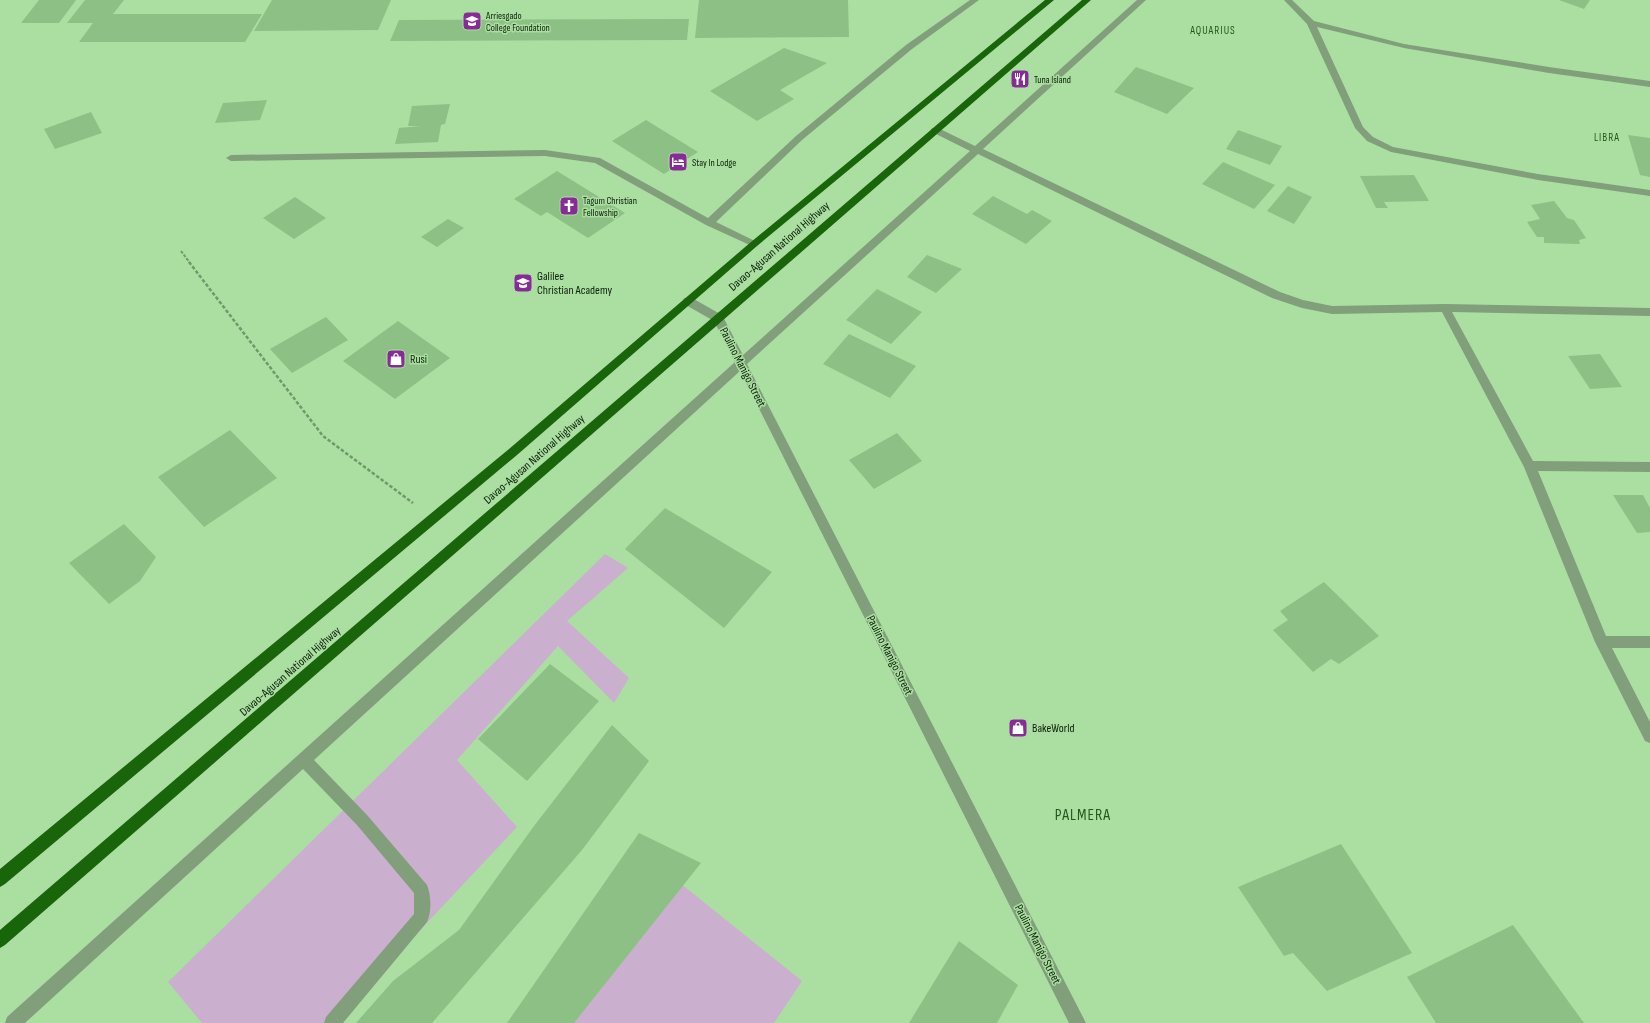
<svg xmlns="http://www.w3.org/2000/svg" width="1650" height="1023" font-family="'Sofia Sans Condensed',sans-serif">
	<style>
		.green { fill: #caafce }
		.building { fill: #8dc084 }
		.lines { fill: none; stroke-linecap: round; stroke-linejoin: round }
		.path-far1 { stroke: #709869; stroke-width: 2; stroke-dasharray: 3 1.5; stroke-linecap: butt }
		.path { stroke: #709869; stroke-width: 2.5; stroke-dasharray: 3.5 2; stroke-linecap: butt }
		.minor { fill: #809f7a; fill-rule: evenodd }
		.highway { fill: #196509; fill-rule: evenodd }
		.labels { text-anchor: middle; stroke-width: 3; stroke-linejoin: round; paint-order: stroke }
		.far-poi-label { font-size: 10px; fill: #0c2009; stroke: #abdfa2; text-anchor: start }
		.far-neighbourhood-label { font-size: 11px; letter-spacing: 1px; fill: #25541d; stroke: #abdfa2 }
		.street-label { font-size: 12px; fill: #0c2009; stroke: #abdfa2 }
		.poi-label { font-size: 12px; fill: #0c2009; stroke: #abdfa2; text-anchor: start }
		.near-neighbourhood-label { font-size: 16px; letter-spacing: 1px; fill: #25541d; stroke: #abdfa2 }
	</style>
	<rect width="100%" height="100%" fill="#abdfa2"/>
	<path class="green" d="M605,554L628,568L567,621L629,678L614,703L558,646L457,760L517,827L333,1023H202L168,982Z
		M680,883L802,981L774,1023H573Z"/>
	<path class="building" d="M39,0H76L59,23H21Z
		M85,0H124L113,14H262L245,42H79L93,23H67Z
		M272,0H391L378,30L254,31Z
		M699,0H848L849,37L695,38Z
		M1559,0H1590L1584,9Z
		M689,19L687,40L390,41L399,20Z
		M784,48L827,63L780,90L794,99L757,121L710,91Z
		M1136,67L1194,88L1167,114L1114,92Z
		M267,100L260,120L215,123L223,103Z
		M450,104L445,124L441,125L438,142L395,144L399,128L421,126H408L412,106Z
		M91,112L102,133L55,149L44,129Z
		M646,120L698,152L664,174L612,141Z
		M1238,130L1282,146L1270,165L1226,149Z
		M1628,135L1650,138V177L1640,175Z
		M1223,162L1275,185L1254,209L1202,184Z
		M557,171L625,213L588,238L547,212L541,216L514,199Z
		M1414,175L1429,201L1384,202L1388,208H1376L1360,176Z
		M1288,186L1312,197L1294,224L1267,211Z
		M993,196L1027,214L1032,210L1052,221L1026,244L972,214Z
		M295,197L326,218L294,239L263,218Z
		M1554,201L1567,218L1574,220L1586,238L1579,240L1580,244L1544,243V237H1537L1527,222L1540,219L1531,205Z
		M448,219L464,228L437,247L421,237Z
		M927,255L962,269L936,293L907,277Z
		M877,289L922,312L891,344L846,320Z
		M326,317L348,340L292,373L270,349Z
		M398,321L450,358L395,399L343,361Z
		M849,334L916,366L890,398L823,364Z
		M1600,354L1622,387L1590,389L1568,356Z
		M230,430L277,478L204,527L158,477Z
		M897,433L922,461L874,489L849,460Z
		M1613,495H1643L1650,508V532L1637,533Z
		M665,508L772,572L724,628L625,549Z
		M124,524L156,557L140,581L109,604L69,563Z
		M1324,582L1379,636L1339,664L1331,659L1313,672L1273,630L1288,620L1280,611Z
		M550,664L599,701L527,781L478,739Z
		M612,725L649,761L582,850L432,1023H356L393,981L459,930L534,826Z
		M639,833L701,863L574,1023H507Z
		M1341,844L1412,953L1327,991L1293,953L1284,956L1238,887Z
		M1513,925L1584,1023H1436L1407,977Z
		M959,941L1018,985L997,1023H909Z"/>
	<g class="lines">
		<path class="path-far1" d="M181,251L190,263"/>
		<path class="path" d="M189,262L323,436L413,503"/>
		<path class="minor" d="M970,0H979L912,49L802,140L716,222L757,242L759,244L754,247L706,225L595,163L545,156L231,161L226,158L231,155L545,150L600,158L708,218L796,136L906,45Z
			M1137,0H1146L983,149L1280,292L1303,300L1332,306L1445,304L1650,308V316L1452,312L1533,461L1650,462V472L1538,471L1606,636H1650V648H1612L1650,722V743L1645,741L1595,642L1524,467L1442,312L1332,314L1302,308L1272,298L978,154L747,364L1086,1023H1069L740,371L314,760L367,815L427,885C431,895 432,912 427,922L343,1023H324L326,1017L414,914V893L357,825L303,769L25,1023H5L7,1017L735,362L714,321L684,304L683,301L684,298H692L722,315L743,355L970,151L932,132L931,130L932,128H938L975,146Z
			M1284,0H1292L1314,21L1404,44L1549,67L1650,81V87L1549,73L1404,48L1317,27L1363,127L1373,137L1393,147L1538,174L1650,190V196L1538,180L1391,152L1367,141L1355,128L1307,24Z"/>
		<path class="highway" d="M1045,0H1054L757,246L517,455L5,884L0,887V869L509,449L751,242Z
			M1082,0H1091L5,945L0,948V930Z"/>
	</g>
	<defs>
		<symbol id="university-square" viewBox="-11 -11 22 22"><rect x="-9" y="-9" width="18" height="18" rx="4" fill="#872c97" stroke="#abdfa2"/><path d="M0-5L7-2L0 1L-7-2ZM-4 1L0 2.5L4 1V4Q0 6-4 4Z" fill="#fff"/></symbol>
		<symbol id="restaurant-square" viewBox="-11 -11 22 22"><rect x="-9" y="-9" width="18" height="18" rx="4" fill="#872c97" stroke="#abdfa2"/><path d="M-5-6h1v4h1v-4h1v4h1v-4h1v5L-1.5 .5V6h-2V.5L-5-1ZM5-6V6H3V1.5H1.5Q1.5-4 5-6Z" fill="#fff"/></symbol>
		<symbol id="hotel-square" viewBox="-11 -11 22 22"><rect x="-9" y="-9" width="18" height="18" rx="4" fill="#872c97" stroke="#abdfa2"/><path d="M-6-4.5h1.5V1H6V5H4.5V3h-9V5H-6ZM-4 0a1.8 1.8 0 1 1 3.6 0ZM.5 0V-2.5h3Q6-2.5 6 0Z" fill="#fff"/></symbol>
		<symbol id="church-square" viewBox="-11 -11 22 22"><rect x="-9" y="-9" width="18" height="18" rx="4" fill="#872c97" stroke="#abdfa2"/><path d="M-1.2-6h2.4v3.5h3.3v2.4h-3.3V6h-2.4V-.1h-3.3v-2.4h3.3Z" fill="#fff"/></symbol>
		<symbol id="school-square" viewBox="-11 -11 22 22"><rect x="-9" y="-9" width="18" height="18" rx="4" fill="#872c97" stroke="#abdfa2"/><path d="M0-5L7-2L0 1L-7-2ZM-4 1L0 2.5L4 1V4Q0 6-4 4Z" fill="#fff"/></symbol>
		<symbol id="shop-square" viewBox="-11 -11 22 22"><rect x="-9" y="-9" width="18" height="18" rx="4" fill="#872c97" stroke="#abdfa2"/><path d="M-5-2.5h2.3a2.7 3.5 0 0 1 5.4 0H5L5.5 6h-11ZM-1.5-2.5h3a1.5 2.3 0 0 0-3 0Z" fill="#fff"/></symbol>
	</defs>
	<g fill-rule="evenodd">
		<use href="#university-square" x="461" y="10" width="22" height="22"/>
		<use href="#restaurant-square" x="1009" y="68" width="22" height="22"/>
		<use href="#hotel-square" x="667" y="151" width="22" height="22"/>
		<use href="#church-square" x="558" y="195" width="22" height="22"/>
		<use href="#school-square" x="512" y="272" width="22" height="22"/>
		<use href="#shop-square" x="385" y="348" width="22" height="22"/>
		<use href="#shop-square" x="1007" y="717" width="22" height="22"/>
	</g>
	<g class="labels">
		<g class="far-poi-label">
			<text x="486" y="19">Arriesgado<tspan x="486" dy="12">College Foundation</tspan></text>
			<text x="1034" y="83">Tuna Island</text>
			<text x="692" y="166">Stay In Lodge</text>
			<text x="583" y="204">Tagum Christian<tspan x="583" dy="12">Fellowship</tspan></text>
		</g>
		<g class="far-neighbourhood-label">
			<text x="1213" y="34">AQUARIUS</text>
			<text x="1607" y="141">LIBRA</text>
		</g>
		<g class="street-label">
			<text transform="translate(779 246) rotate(-41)" y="4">Davao-Agusan National Highway</text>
			<text transform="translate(743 367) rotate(63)" y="4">Paulino Manigo Street</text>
			<text transform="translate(534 459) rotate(-41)" y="4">Davao-Agusan National Highway</text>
			<text transform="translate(890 655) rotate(63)" y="4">Paulino Manigo Street</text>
			<text transform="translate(290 671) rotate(-41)" y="4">Davao-Agusan National Highway</text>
			<text transform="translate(1038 944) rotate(63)" y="4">Paulino Manigo Street</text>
		</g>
		<g class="poi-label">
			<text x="537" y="280">Galilee<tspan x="537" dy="14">Christian Academy</tspan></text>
			<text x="410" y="363">Rusi</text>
			<text x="1032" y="732">BakeWorld</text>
		</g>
		<g class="near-neighbourhood-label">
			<text x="1083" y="820">PALMERA</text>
		</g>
	</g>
</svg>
